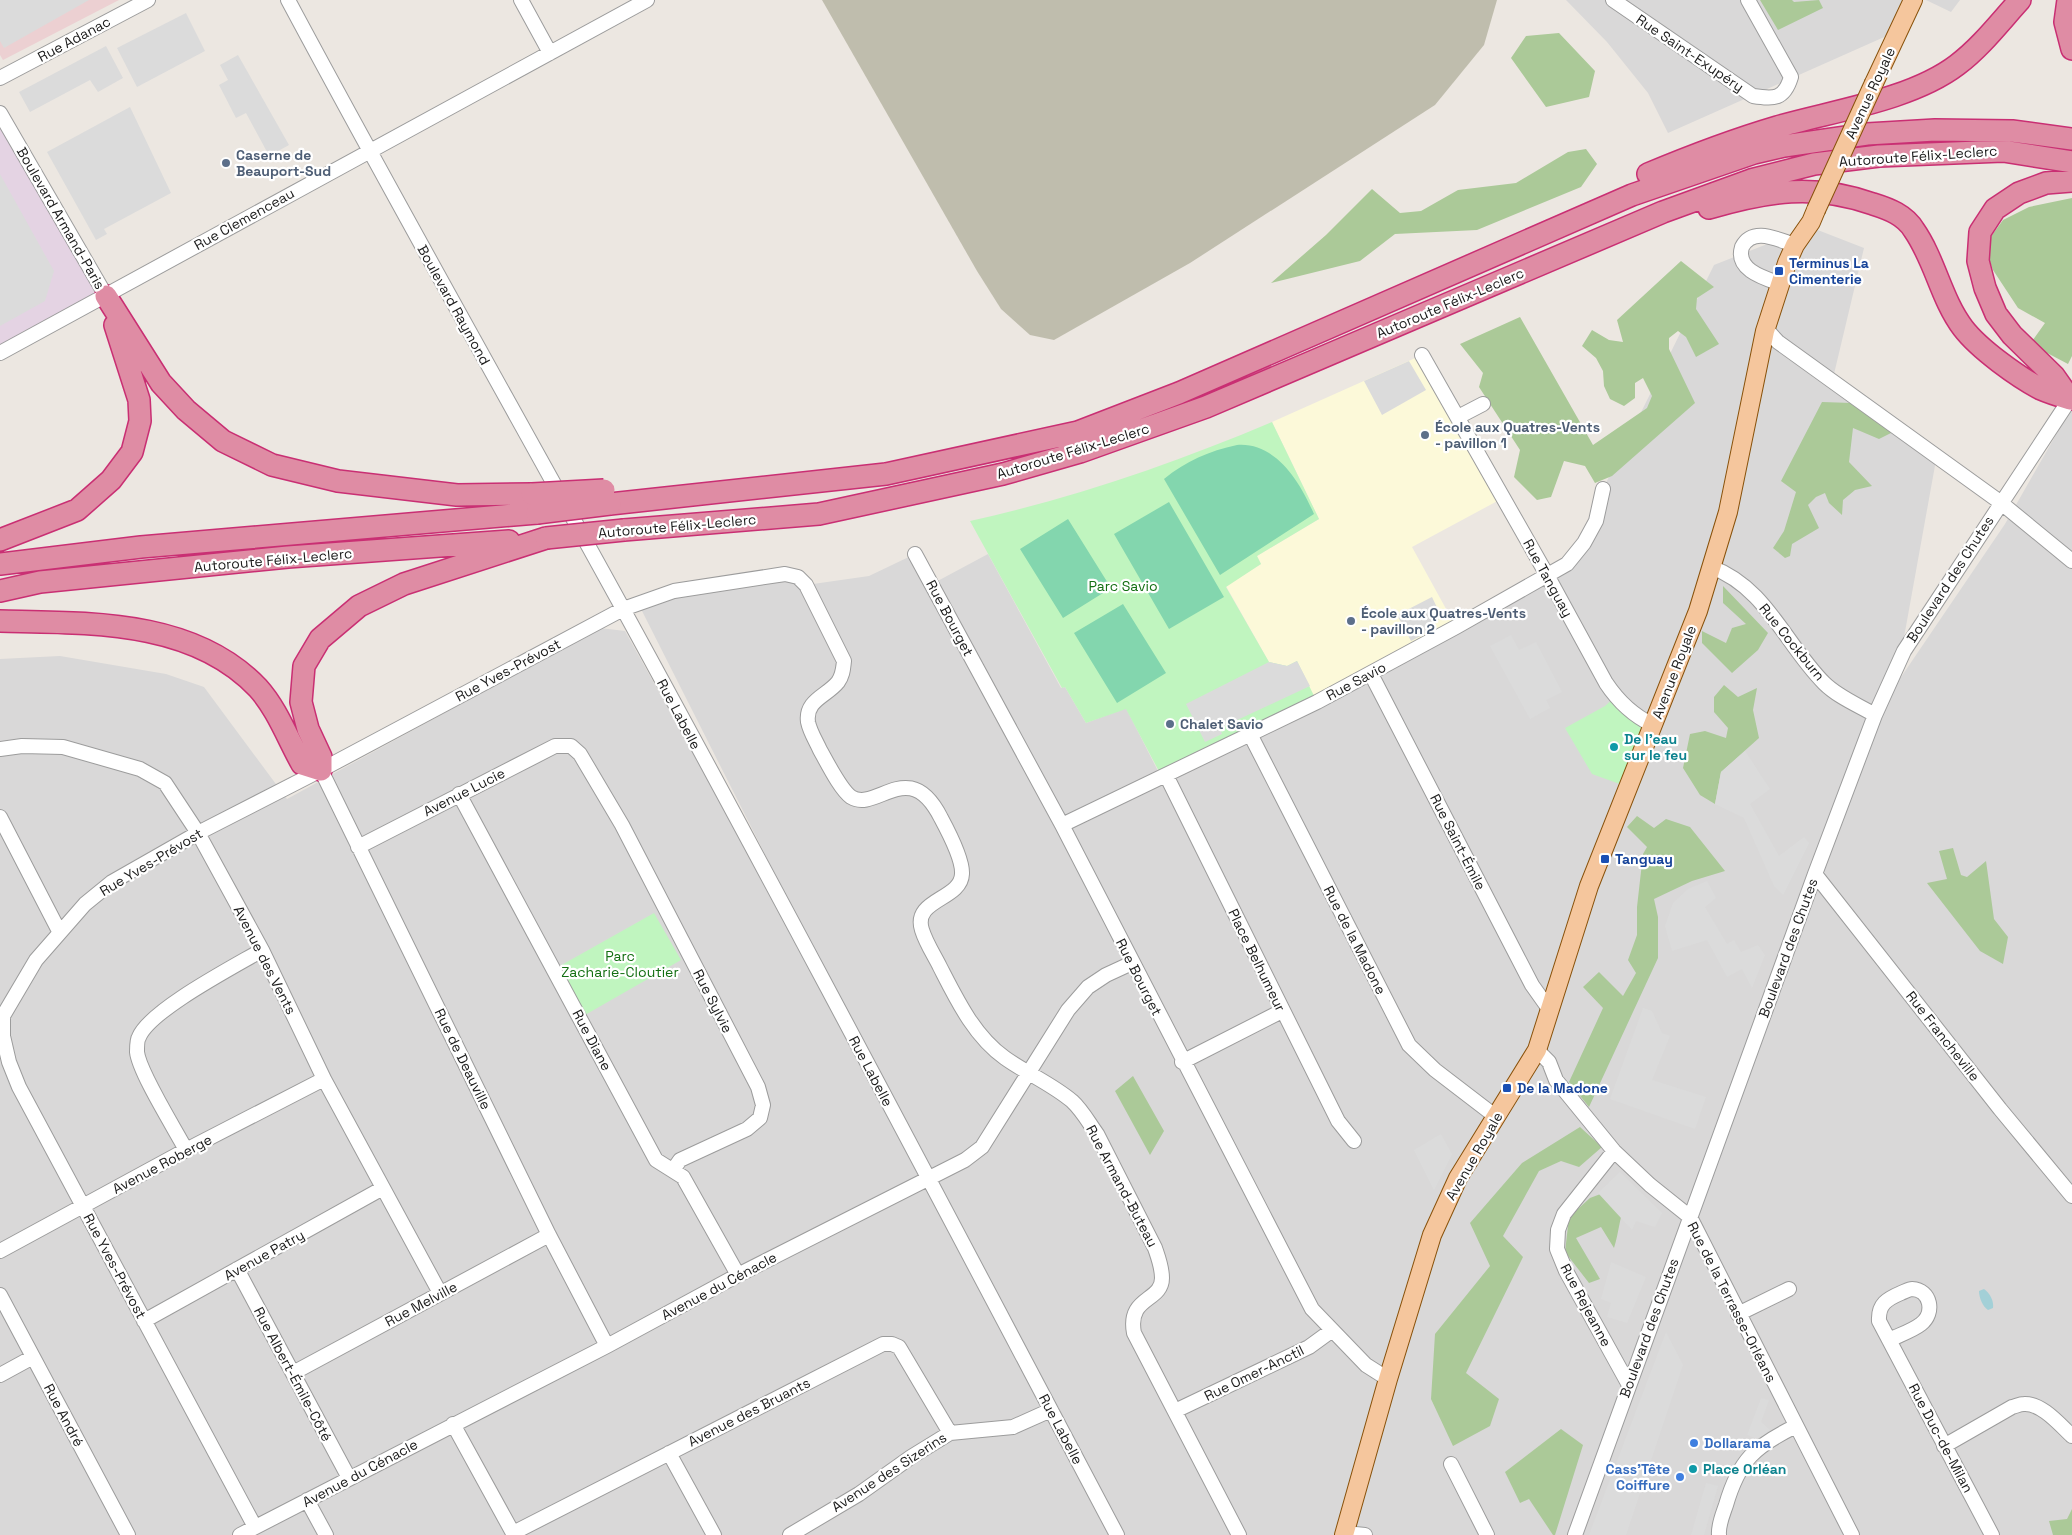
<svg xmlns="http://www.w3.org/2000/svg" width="2072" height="1535" font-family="'Space Grotesk',sans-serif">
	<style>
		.residential { fill: #d9d8d8 }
		.commercial { fill: #ecd0d2 }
		.industrial { fill: #e4d3e3 }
		.education { fill: #fcf9d9 }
		.construction { fill: #bfbdad }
		.forest { fill: #abc998 }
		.park { fill: #c0f5bf }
		.pitch { fill: #83d6ae }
		.parking { fill: #dbdbdb }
		.water { fill: #a3d0d7 }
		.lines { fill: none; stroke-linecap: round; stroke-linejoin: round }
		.minor-casing { stroke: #9c9c9c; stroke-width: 16 }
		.major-casing { stroke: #88510a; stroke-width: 20 }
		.highway-casing { stroke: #c92f73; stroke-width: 24 }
		.minor { stroke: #fff; stroke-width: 14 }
		.major { stroke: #f5c69d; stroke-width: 18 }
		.highway { stroke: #df8ca4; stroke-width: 21 }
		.major-bridge-casing { stroke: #88510a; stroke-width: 20; stroke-linecap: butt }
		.highway-bridge-casing { stroke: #c92f73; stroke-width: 24; stroke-linecap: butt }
		.major-bridge { stroke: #f5c69d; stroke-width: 18 }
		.highway-bridge { stroke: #df8ca4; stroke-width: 21 }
		.service-dot { fill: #5c6f8a; stroke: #fff; stroke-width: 2 }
		.transit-dot { fill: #1a4fb4; stroke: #fff; stroke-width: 2 }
		.culture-dot { fill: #0f9aa8; stroke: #fff; stroke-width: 2 }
		.shop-dot { fill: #3f7fe0; stroke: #fff; stroke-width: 2 }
		.labels { text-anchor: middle; stroke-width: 4.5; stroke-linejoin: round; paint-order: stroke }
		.street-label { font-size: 14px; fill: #1b1b1b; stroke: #fff }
		.service-label { font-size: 14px; font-weight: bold; fill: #4e5e75; stroke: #fff; text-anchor: start }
		.transit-label { font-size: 14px; font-weight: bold; fill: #164399; stroke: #fff; text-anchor: start }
		.park-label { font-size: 14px; fill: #136f12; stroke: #fff }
		.culture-label { font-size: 14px; font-weight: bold; fill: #0d838f; stroke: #fff; text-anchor: start }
		.shop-label { font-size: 14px; font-weight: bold; fill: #366cbe; stroke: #fff; text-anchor: start }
	</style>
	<rect width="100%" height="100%" fill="#ece7e1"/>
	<path class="residential" d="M1566,0H1904L1891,34L1668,133L1648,93L1607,42Z
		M1926,0H1960L1951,12Z
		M1810,227L1864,248L1834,374L1938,449L1899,665L1878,711L2005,524L2072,407V1535H0V659L60,656L166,674L204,687L287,799L600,628L625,631L920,1161L641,609L674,591L785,574L806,585L869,576L915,554L932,584L988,554L1061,688L1065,687L1086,723L1126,708L1161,777L1567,564L1596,521L1603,489L1714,265Z"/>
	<path class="commercial" d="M0,0H119L3,60L0,55Z"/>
	<path class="industrial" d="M0,113L106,296L0,353Z"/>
	<path class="education" d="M1422,355L1503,498L1412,547L1456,627L1317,702L1287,666L1269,662L1226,586L1261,564L1257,556L1319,519L1272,422Z"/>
	<path class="construction" d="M822,0H1497L1484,45L1435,105L1190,263L1054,340L1030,335L1001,309L977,271Z"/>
	<path class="forest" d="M1760,0H1792L1794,2L1819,0L1823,8L1778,30Z
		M1559,33L1595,71L1589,97L1546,107L1511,58L1526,36Z
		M1586,149L1597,164L1581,187L1477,230L1395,234L1360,261L1271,283L1326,235L1372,189L1400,213L1421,211L1458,190L1516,183L1568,152Z
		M2072,198V356L2068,364L2030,344L2045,323L2018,308L1993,270L1984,246L2003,220L2029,207Z
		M1681,261L1714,287L1697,298L1696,309L1719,344L1696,357L1686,337L1678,331L1669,338V349L1695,403L1612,476L1595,483L1585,466L1564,461L1551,497L1537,500L1514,477L1520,450L1479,387L1483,373L1460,344L1520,317L1593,445L1647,408L1652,396L1643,378L1635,383V398L1624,406L1610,399L1604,386L1603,371L1596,358L1582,346L1592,330L1609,340L1623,342L1617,320Z
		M1822,402L1852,403L1895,431L1879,439L1853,428L1849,462L1872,486L1855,490L1843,500L1842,515L1829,503L1825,493L1816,497L1808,505L1819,528L1792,544L1790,556L1785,558L1773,548L1784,531L1796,492L1781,481Z
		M1723,586L1768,633L1758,650L1732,673L1702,643V631L1726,643L1732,628L1746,624L1723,603Z
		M1724,685L1738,697L1757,688L1753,710L1759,738L1721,772L1715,804L1700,795L1683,768L1690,734L1705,731L1726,738L1728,728L1714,712V697Z
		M1637,816L1654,828L1666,819L1690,827L1725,871L1692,881L1654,899L1658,917V958L1589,1107L1569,1082L1603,1008L1583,987L1599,972L1623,996L1636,973L1628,960L1637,935V907L1643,854L1647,847L1627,827Z
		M1953,848L1961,875L1967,877L1986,861L1994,919L2008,937L2003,964L1980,951L1927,883L1947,879L1939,851Z
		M1133,1076L1164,1131L1150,1155L1115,1091Z
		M1580,1127L1602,1147L1579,1167L1561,1161L1539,1171L1503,1236L1523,1257L1466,1373L1499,1399L1490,1426L1453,1446L1431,1399L1435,1334L1490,1266L1470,1223L1522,1163Z
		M1611,1190L1625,1204C1619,1220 1619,1232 1614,1248L1601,1227L1576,1238L1600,1279L1589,1283L1565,1252L1569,1217L1590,1198Z
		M1561,1429L1583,1445L1555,1535H1553L1529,1499L1520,1503L1505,1472Z
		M2072,1509V1535H2053L2049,1521L2067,1519Z"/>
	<path class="park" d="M1272,422L1319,519L1257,556L1261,564L1226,587L1269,662L1287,666L1297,661L1317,702L1162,777L1126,709L1086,723L1065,687L1062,688L970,521C1074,498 1175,463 1272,422Z
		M1615,697L1653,725L1628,787L1592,774L1565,728L1605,706Z
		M654,913L681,960L585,1015L558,967Z"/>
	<path class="pitch" d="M1237,445C1276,442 1300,482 1314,514L1220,575L1164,479C1186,461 1209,451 1237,445Z
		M1169,502L1224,597L1169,629L1114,534Z
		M1068,519L1111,588L1063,618L1020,549Z
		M1123,604L1166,673L1117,703L1074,633Z"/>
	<path class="parking" d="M0,0H89L4,48L0,41Z
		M186,13L205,51L137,87L117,48Z
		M106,46L123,78L98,92L90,80L30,112L19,92Z
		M238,55L289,145L271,155L266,150L246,113L236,118L219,85L228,80L220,65Z
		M130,107L171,193L104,229L107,234L96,240L47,152Z
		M0,174L54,271L45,301L0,326Z
		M1409,361L1426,390L1382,415L1364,381Z
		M1432,597L1442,618L1429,624L1432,630L1411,641L1397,615Z
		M1511,635L1519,650L1536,642L1562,692L1546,700L1550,708L1530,719L1490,646Z
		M1297,661L1310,686L1220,728L1222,734L1205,742L1186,704L1269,662L1287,666Z
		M1745,751L1770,789L1750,804L1779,856L1804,837L1809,843L1783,895L1774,886L1744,818L1715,804L1721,772Z
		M1707,881L1716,898L1705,907L1727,944L1734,940L1741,952L1758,945L1765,955L1752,988L1742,969L1727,977L1707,940L1672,951L1665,926L1673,903L1688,889Z
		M1643,1008L1652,1011L1662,1033L1670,1036L1652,1080L1706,1097L1695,1129L1610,1099Z
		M1441,1134L1452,1154L1434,1190L1414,1150Z
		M1620,1172L1662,1213L1655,1227L1636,1221L1632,1230L1598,1193Z
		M1611,1262L1646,1277L1627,1323L1607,1317L1611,1303L1601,1299Z
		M1666,1332L1683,1365L1626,1535H1589Z
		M1761,1398L1769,1400L1761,1422L1770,1430L1762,1441L1747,1435Z
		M1706,1483L1718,1486L1704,1535H1691Z"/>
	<path class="water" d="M1984,1289C1990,1293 1994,1301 1993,1308L1988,1310C1983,1307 1979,1298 1979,1291Z"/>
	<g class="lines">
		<defs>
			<path id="minor" d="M288,0C397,204 511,405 622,607C790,914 953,1225 1117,1535
				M521,0L550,53
				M1613,0L1753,96C1774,99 1784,100 1791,77L1748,0
				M0,78L148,0
				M0,113L106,296
				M1781,284C1764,278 1735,270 1742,247C1753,226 1778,240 1795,245
				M1766,329L1778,342L2000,502L2072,561
				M0,353L647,0
				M1422,355L1547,575L1606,683C1618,701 1634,716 1653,725
				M1458,417L1483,404
				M915,554L1062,825L1312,1309L1366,1365L1388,1379
				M1711,567C1766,587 1785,644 1824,683C1838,697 1858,705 1875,715
				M1371,674L1532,985L1549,1009
				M1250,734L1409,1045L1435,1070L1495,1116
				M0,749L22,746L63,747L140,769L165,783L198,833L262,950L324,1079L440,1293
				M321,770L549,1235L607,1346
				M1166,775L1338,1121L1354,1141
				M459,794L656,1160L683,1177L738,1275
				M0,817L59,931
				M1062,825L1317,702L1456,627L1567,564L1584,543L1596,521L1603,489
				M358,847L555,746H571L580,754L622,825L758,1087L763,1105L760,1118L747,1129L680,1160L673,1170
				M1815,874L2000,1109L2072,1196
				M1537,1050L1549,1062L1556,1080L1614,1151L1650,1185L1690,1217L1852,1535
				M1182,1062L1282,1011
				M186,1150C175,1129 139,1072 137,1052C137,1048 137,1040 139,1037C150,1010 235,966 262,950
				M1614,1151L1564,1214L1558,1230L1557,1249L1566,1271L1629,1385
				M0,1251L186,1150L324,1079
				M237,1269L349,1478
				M0,1295L128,1535
				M1738,1314L1789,1289
				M144,1321L383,1188
				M1889,1340C1899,1335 1912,1331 1921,1324C1935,1313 1931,1290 1912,1289C1909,1289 1904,1292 1901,1293C1887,1299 1878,1304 1879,1321L1992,1535
				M293,1373L549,1235
				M0,1375L33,1357
				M1175,1411L1309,1347L1331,1331
				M453,1424L514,1535
				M1944,1446L2012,1407C2016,1406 2020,1404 2024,1404C2042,1403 2060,1425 2072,1436
				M669,1453L714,1535
				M1451,1464L1487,1535
				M307,1500L326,1535
				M255,1527L19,1087L9,1062L3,1036V1016L36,960L85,904L112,882L198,833L321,770L623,609L674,591L785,574L798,577L806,585L844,661C843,669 843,675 838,682C827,696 805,700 808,722C810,732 816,741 820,750C827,762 840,789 851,797C877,813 909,755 941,818C948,831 963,859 962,874C961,900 912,899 922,930C926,943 934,955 940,967C957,1000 974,1036 1005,1058C1026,1073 1052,1084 1072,1101C1082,1110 1089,1123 1097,1134L1155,1248C1158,1257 1162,1267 1162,1278C1162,1302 1127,1296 1134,1333L1239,1535
				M513,1533L883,1344H892L899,1347L950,1433
				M1345,1533L1365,1535
				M240,1535L607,1346L738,1275L965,1160L982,1147L1068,1010L1088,987L1106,975L1132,963
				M790,1535L859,1494L911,1457L950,1433L1013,1427L1051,1410
				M1575,1535L1815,874L1875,715L1904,651L2072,396
				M1719,1535C1718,1525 1723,1514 1726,1505C1739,1460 1755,1446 1796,1426"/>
			<path id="major" d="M1874,83L1913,0
				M1344,1535L1388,1379L1432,1235L1458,1178L1537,1050L1589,886L1698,611L1728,512L1765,331L1787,263L1795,245L1811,222L1816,210"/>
			<path id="highway" d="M2068,0L2065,22L2072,49
				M1648,174C1691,156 1733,140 1777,127C1832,111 1911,100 1957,65C1981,47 2000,22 2020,0
				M1709,208C1767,191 1815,183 1873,204C1889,209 1905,215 1914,230C1935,260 1941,299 1963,328C1979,349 2018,377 2041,389C2050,393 2060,396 2070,399
				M106,296L161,383L186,410L223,441L272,465L338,481L457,495L532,494
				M2070,399L2054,376L2012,335L1996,314L1985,288L1978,261L1980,232L1995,209L2019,193L2046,183L2072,181
				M610,504L886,474L1078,432L1179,393L1632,195L1754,153L1784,146L1867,134L1935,130L2012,131L2072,139
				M624,530L819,514L1003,474L1080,452L1206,407L1663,212L1751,180L1814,164L1879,156L2003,151L2072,162
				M0,540L77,510L111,480L132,452L140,421L139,400L115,325
				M0,564L141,547L537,513
				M0,591L40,582L288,557L509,541
				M0,621C88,623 193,619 258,688C277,709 288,739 302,764L321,770V757L308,729L301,702L304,666L320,639L359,606L404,584L546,538"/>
		</defs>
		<use href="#minor" class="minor-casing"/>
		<use href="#major" class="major-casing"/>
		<use href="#highway" class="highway-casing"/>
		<use href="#minor" class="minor"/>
		<use href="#major" class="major"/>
		<use href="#highway" class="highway"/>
		<defs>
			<path id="major-bridge" d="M1816,210L1874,83"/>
			<path id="highway-bridge" d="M532,494L604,490
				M537,513L610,504
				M546,538L624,530"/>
		</defs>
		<use href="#major-bridge" class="major-bridge-casing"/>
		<use href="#highway-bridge" class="highway-bridge-casing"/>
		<use href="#major-bridge" class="major-bridge"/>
		<use href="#highway-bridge" class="highway-bridge"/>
	</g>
	<g class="service-dot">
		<circle cx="226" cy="163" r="5"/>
		<circle cx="1425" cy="435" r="5"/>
		<circle cx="1351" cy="621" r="5"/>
		<circle cx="1170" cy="724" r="5"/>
	</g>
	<g class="transit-dot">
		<rect x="1774" y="266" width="10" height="10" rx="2.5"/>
		<rect x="1600" y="854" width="10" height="10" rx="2.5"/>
		<rect x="1502" y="1083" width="10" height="10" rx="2.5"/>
	</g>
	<g class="culture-dot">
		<circle cx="1614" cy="747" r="5"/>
		<circle cx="1693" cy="1469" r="5"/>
	</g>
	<g class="shop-dot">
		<circle cx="1694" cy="1443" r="5"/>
		<circle cx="1680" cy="1477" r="5"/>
	</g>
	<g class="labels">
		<g class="street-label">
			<text transform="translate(74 39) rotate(-28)" y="5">Rue Adanac</text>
			<text transform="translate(1690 53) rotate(34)" y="5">Rue Saint-Exupéry</text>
			<text transform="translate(1870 93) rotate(-65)" y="5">Avenue Royale</text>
			<text transform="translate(1918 156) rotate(-4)" y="5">Autoroute Félix-Leclerc</text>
			<text transform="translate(61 218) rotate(60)" y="5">Boulevard Armand-Paris</text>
			<text transform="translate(244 219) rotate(-29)" y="5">Rue Clemenceau</text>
			<text transform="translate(1450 303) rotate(-23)" y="5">Autoroute Félix-Leclerc</text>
			<text transform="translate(454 305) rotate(61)" y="5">Boulevard Raymond</text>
			<text transform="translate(1073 451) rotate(-17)" y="5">Autoroute Félix-Leclerc</text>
			<text transform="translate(677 526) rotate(-5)" y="5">Autoroute Félix-Leclerc</text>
			<text transform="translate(273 560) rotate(-5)" y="5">Autoroute Félix-Leclerc</text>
			<text transform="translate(1548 578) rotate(61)" y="5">Rue Tanguay</text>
			<text transform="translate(1950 579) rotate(-57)" y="5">Boulevard des Chutes</text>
			<text transform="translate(950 618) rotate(62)" y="5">Rue Bourget</text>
			<text transform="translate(1792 642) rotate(51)" y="5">Rue Cockburn</text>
			<text transform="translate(508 670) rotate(-28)" y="5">Rue Yves-Prévost</text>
			<text transform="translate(1674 672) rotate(-69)" y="5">Avenue Royale</text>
			<text transform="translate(1356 681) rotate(-28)" y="5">Rue Savio</text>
			<text transform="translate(679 714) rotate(62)" y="5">Rue Labelle</text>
			<text transform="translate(464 792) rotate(-27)" y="5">Avenue Lucie</text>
			<text transform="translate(1458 842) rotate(63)" y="5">Rue Saint-Émile</text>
			<text transform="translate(151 862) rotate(-31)" y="5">Rue Yves-Prévost</text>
			<text transform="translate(1355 940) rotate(63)" y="5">Rue de la Madone</text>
			<text transform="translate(1788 948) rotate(-70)" y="5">Boulevard des Chutes</text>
			<text transform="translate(265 960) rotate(63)" y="5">Avenue des Vents</text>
			<text transform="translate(1257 960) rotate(64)" y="5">Place Belhumeur</text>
			<text transform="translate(1139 977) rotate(63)" y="5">Rue Bourget</text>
			<text transform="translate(713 1001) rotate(63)" y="5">Rue Sylvie</text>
			<text transform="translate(1943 1036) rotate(52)" y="5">Rue Francheville</text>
			<text transform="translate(592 1040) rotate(62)" y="5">Rue Diane</text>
			<text transform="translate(463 1059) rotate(64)" y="5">Rue de Deauville</text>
			<text transform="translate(871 1071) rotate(62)" y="5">Rue Labelle</text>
			<text transform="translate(1474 1156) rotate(-60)" y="5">Avenue Royale</text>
			<text transform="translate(162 1164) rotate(-28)" y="5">Avenue Roberge</text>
			<text transform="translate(1122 1186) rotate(62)" y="5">Rue Armand-Buteau</text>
			<text transform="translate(264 1255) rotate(-29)" y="5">Avenue Patry</text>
			<text transform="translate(115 1266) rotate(62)" y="5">Rue Yves-Prévost</text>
			<text transform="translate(719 1286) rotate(-28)" y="5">Avenue du Cénacle</text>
			<text transform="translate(1732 1302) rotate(63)" y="5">Rue de la Terrasse-Orléans</text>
			<text transform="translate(421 1304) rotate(-28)" y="5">Rue Melville</text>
			<text transform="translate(1586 1305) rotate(62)" y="5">Rue Rejeanne</text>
			<text transform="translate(1649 1328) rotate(-70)" y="5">Boulevard des Chutes</text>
			<text transform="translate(1254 1373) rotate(-26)" y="5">Rue Omer-Anctil</text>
			<text transform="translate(293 1374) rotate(62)" y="5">Rue Albert-Émile-Côté</text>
			<text transform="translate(749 1412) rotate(-27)" y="5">Avenue des Bruants</text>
			<text transform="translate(64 1415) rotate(62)" y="5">Rue André</text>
			<text transform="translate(1061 1429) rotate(62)" y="5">Rue Labelle</text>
			<text transform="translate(1941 1438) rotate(62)" y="5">Rue Duc-de-Milan</text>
			<text transform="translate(889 1472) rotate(-33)" y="5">Avenue des Sizerins</text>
			<text transform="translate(360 1473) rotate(-28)" y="5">Avenue du Cénacle</text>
		</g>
		<g class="service-label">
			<text x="236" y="160">Caserne de<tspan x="236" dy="16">Beauport-Sud</tspan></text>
			<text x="1435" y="432">École aux Quatres-Vents<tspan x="1435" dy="16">- pavillon 1</tspan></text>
			<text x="1361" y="618">École aux Quatres-Vents<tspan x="1361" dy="16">- pavillon 2</tspan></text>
			<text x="1180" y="729">Chalet Savio</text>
		</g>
		<g class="transit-label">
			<text x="1789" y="268">Terminus La<tspan x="1789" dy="16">Cimenterie</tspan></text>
			<text x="1615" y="864">Tanguay</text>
			<text x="1517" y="1093">De la Madone</text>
		</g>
		<g class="park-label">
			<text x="1123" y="591">Parc Savio</text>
			<text x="620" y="961">Parc<tspan x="620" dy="16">Zacharie-Cloutier</tspan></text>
		</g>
		<g class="culture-label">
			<text x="1624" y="744">De l’eau<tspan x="1624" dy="16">sur le feu</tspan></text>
			<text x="1703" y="1474">Place Orléan</text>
		</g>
		<g class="shop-label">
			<text x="1704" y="1448">Dollarama</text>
			<text x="1670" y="1474" text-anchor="end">Cass'Tête<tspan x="1670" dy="16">Coiffure</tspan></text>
		</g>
	</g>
</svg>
